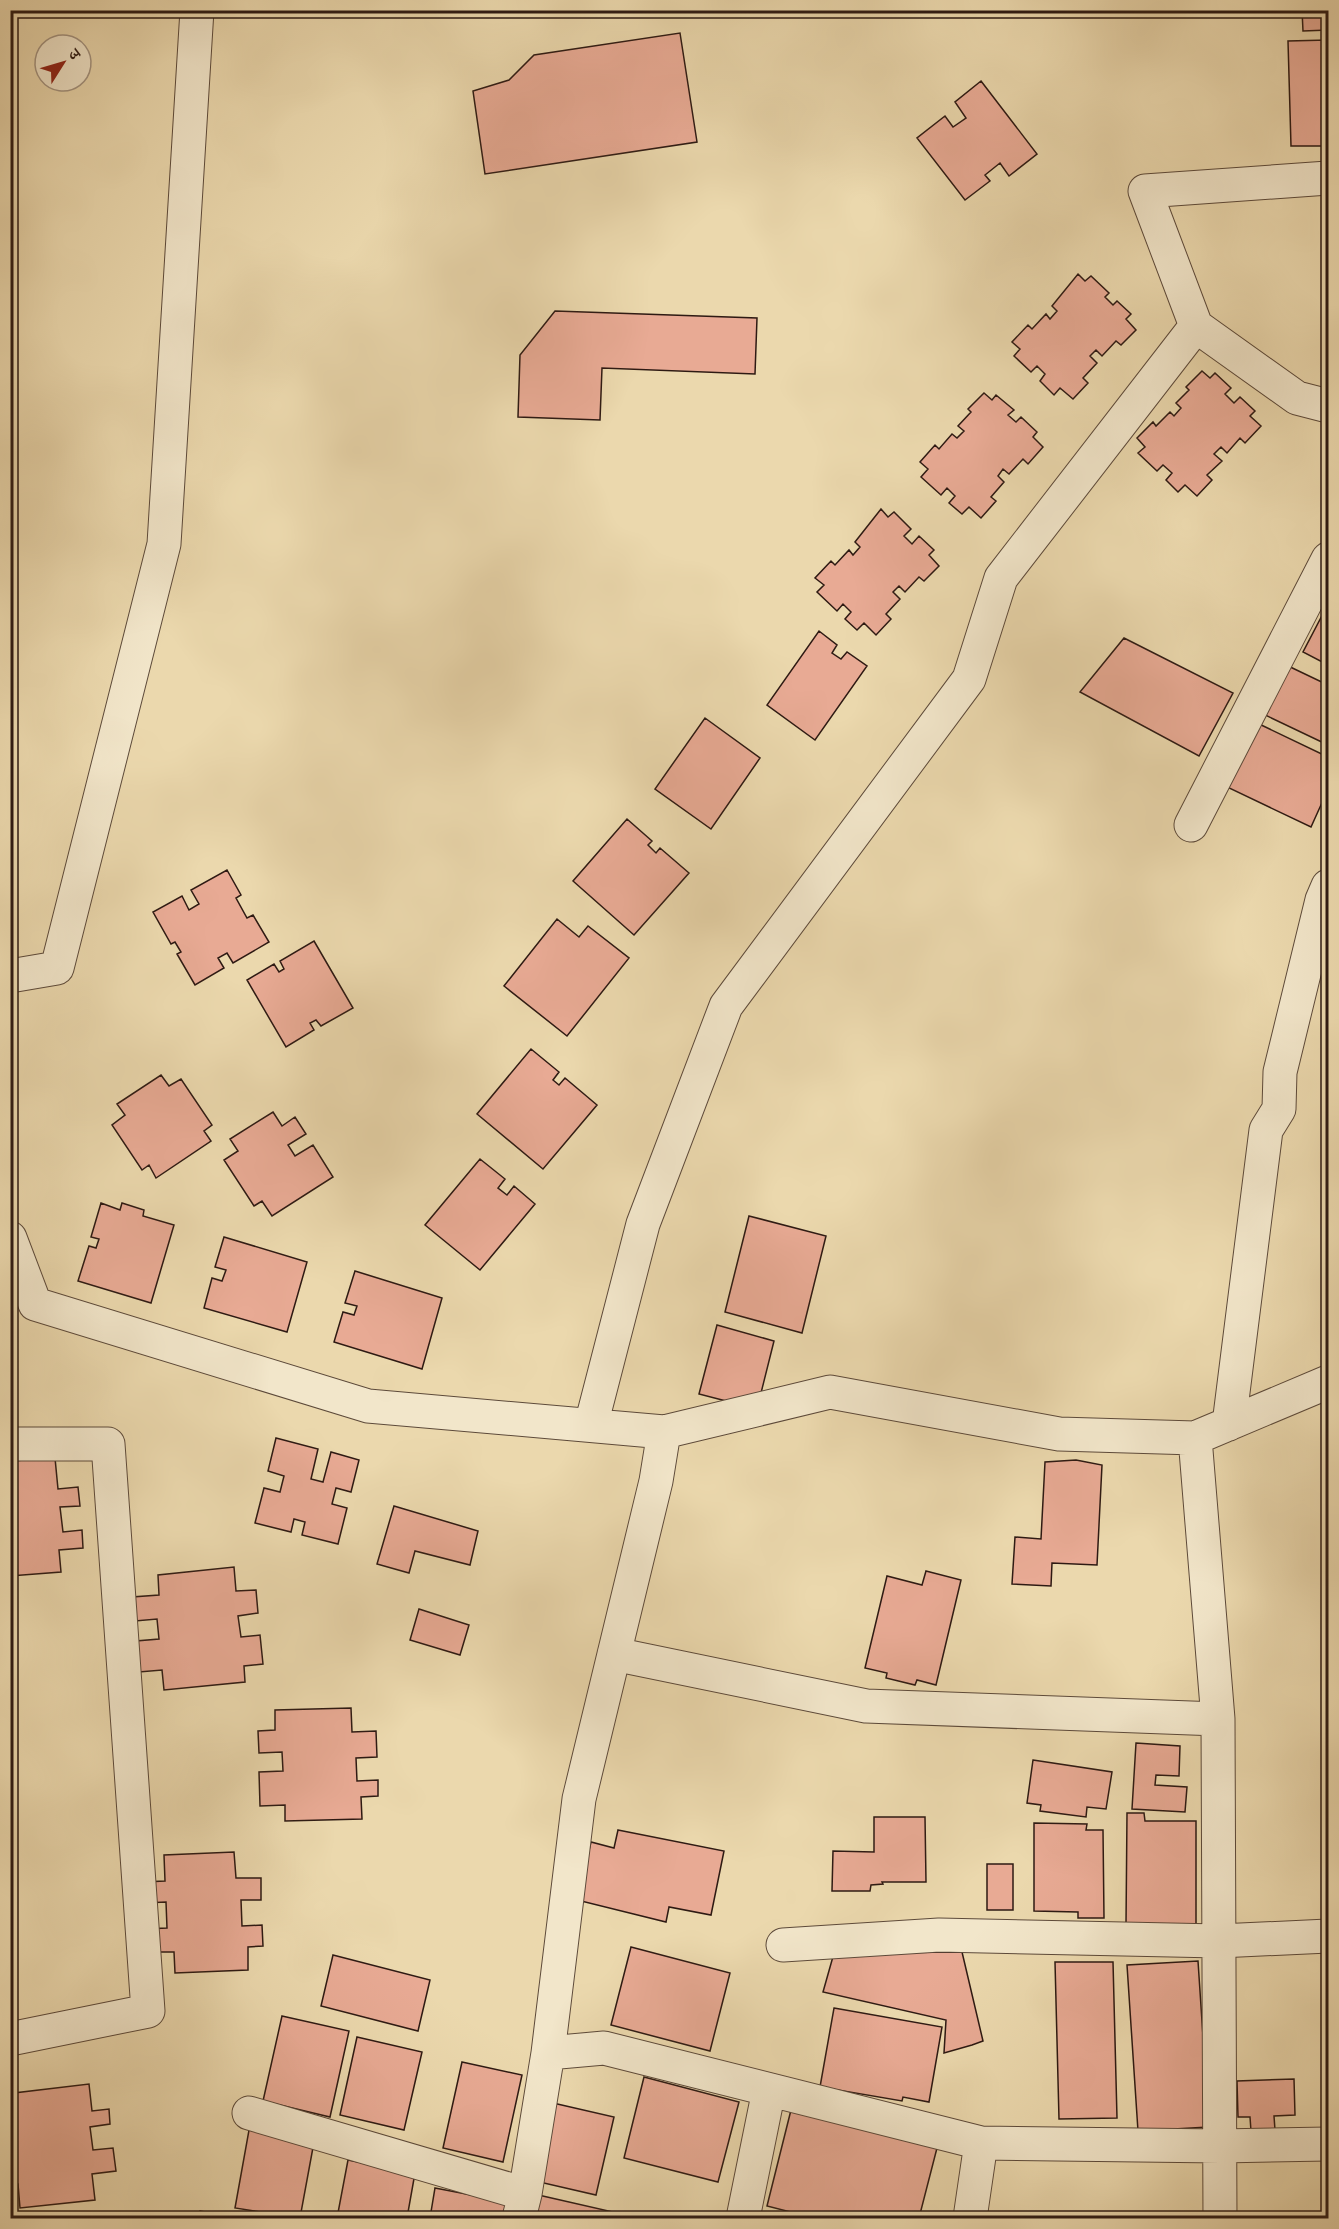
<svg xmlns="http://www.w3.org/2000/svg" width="1339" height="2229" font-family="'Sorts Mill Goudy','Noto Serif Devanagari',serif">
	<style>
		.building { fill: #e8aa94; stroke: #2e1a13; stroke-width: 1.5 }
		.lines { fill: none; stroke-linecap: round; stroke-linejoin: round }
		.minor-casing { stroke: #5d4a3a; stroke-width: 35 }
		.minor { stroke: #f2e6ca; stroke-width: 33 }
	</style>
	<rect width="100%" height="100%" fill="#ebd8ad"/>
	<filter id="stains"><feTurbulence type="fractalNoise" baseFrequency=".00333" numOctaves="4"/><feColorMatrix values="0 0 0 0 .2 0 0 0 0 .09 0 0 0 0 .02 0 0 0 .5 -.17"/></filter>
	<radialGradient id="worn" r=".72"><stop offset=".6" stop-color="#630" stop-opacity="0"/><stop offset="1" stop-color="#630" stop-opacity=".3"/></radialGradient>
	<path class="building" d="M1302,10H1328V30L1303,31Z
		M680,33L697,142L485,174L473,91L509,80L534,55Z
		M1328,40V146H1291L1288,41Z
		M981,81L1037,154L1009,176L1000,163L985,175L990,181L965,200L917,138L945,116L953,127L966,118L955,102Z
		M1078,274L1085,281L1091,276L1109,293L1105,297L1113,305L1117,301L1131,314L1126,319L1136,330L1121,345L1116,341L1102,356L1096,350L1090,356L1097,363L1083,378L1088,383L1073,399L1060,388L1054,395L1040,381L1045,374L1037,366L1031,372L1014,356L1020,349L1012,342L1028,325L1032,329L1046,314L1050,319L1057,311L1052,306Z
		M555,311L757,318L755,374L602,368L600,420L518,417L520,355Z
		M1202,371L1210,378L1215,373L1231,388L1225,394L1234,403L1240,397L1255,411L1250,416L1261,426L1245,443L1240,438L1227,453L1221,447L1214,454L1222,461L1207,475L1212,480L1197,496L1185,485L1178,492L1166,480L1172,473L1163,465L1157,471L1138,453L1145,447L1137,438L1153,422L1156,426L1170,412L1174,416L1181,408L1176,403L1189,390L1186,387Z
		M984,393L992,400L996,395L1014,410L1008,415L1016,422L1021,417L1037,432L1033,437L1043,447L1028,464L1023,459L1009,474L1003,469L998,476L1004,482L991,497L996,501L981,518L969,507L962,514L949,503L955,496L947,488L941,495L921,477L928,469L920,462L935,445L939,449L952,434L957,438L964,431L958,426L971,412L968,409Z
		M881,509L888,517L894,512L911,529L904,536L912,544L919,536L934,550L929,555L939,566L924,581L919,577L905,592L899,586L893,592L900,599L886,614L891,619L876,635L864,623L857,630L845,619L851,612L843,604L837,611L817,592L824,585L815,578L831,561L835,565L849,550L853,555L860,547L855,542Z
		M1326,608L1328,609V665L1303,652Z
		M819,631L837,645L832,653L841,659L847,652L867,666L815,740L767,705Z
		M1124,638L1233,693L1199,756L1080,692Z
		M1284,664L1328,685V745L1261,713Z
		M705,718L760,758L711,829L655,789Z
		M1257,723L1328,757V798L1325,796L1311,827L1227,787Z
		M627,819L652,841L648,845L656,853L660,848L689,873L634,935L573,881Z
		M227,870L241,895L236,898L247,918L253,915L269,942L233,963L227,953L218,958L224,968L195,985L177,954L181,952L175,942L171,944L153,912L182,896L189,910L199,904L191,890Z
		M557,919L579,937L588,926L629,958L567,1036L504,986Z
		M314,941L353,1008L321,1026L316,1020L310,1023L314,1030L286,1047L247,980L274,964L279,972L284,969L280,961Z
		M531,1049L559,1072L553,1080L559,1085L565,1078L597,1105L543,1169L477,1114Z
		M161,1075L169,1086L181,1079L212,1125L204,1131L211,1141L156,1178L149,1165L142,1170L112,1125L125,1115L117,1104Z
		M273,1112L282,1126L295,1117L306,1134L288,1145L295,1156L313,1145L333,1177L272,1216L262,1201L254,1206L224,1160L238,1151L230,1139Z
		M480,1159L505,1179L498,1188L507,1195L514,1186L535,1204L480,1270L425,1225Z
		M101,1203L120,1210L122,1203L144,1210L143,1216L174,1225L151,1303L78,1281L89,1246L96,1248L99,1239L91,1237Z
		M749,1216L826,1236L802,1333L725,1312Z
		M224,1237L307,1262L287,1332L204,1308L212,1278L222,1281L226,1270L215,1267Z
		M355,1271L442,1298L422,1369L334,1342L343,1312L354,1315L357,1306L345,1303Z
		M717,1325L774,1341L757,1409L699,1394Z
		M276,1438L318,1449L311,1479L323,1482L331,1452L359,1460L351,1492L336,1488L332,1504L347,1508L338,1544L302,1535L305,1522L294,1519L291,1532L255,1523L264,1488L280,1492L284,1476L268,1471Z
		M55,1458L58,1489L78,1487L80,1506L60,1507L63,1532L82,1530L83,1548L59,1550L61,1572L10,1576V1461Z
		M1076,1460L1102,1465L1097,1565L1052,1563L1051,1586L1012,1584L1015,1537L1041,1539L1045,1462Z
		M394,1506L478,1531L470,1565L415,1551L409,1573L377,1564Z
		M234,1567L236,1591L256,1590L258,1613L238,1616L241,1637L260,1635L263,1664L244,1666L245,1682L164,1690L162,1670L139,1672L136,1641L159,1639L157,1619L135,1621L132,1597L159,1595L158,1575Z
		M926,1571L961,1580L936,1685L917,1680L915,1685L886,1678L887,1673L865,1668L887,1576L922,1585Z
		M419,1609L469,1625L460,1655L410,1640Z
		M351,1708L352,1732L376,1731L377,1757L356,1758L357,1781L378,1780V1796L361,1797L362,1819L285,1821V1805L260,1806L259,1772L283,1771L282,1752L259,1753L258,1731L275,1730V1710Z
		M1136,1743L1180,1746L1179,1776L1156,1775L1155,1785L1187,1787L1185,1812L1132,1809Z
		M1033,1760L1112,1772L1106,1809L1087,1807L1086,1817L1040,1811L1041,1805L1027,1803Z
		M1127,1813H1144L1145,1821H1196V1924H1126Z
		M874,1817H925L926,1882H882L883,1884L871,1885L870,1891H832L833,1851L874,1852Z
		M1034,1823L1087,1824L1086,1830H1103L1104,1918H1078V1912L1034,1911Z
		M618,1830L724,1851L711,1915L669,1907L666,1922L577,1900L591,1842L614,1848Z
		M234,1852L236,1878H261V1900H241L242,1926L262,1925L263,1946L248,1947V1970L175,1973L174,1952H145V1929L167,1928L166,1902L144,1903L143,1882L165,1881L164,1855Z
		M987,1864H1013V1910H987Z
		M631,1947L730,1973L710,2051L611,2025Z
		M962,1952L983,2041L972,2045L944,2053L946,2020L823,1992L834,1953Z
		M333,1955L430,1980L418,2031L321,2006Z
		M1198,1961L1209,2127L1138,2131L1127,1965Z
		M1055,1962H1113L1117,2118L1059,2119Z
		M834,2008L942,2027L929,2102L903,2097L902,2101L820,2087Z
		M282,2016L349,2031L330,2117L263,2101Z
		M357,2037L422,2052L404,2130L340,2115Z
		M462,2062L522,2075L503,2162L443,2148Z
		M644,2077L739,2102L718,2182L624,2158Z
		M1294,2079L1295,2115L1274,2116L1275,2130L1251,2131L1250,2117H1238L1237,2081Z
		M89,2084L92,2111L109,2109L110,2124L90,2127L93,2150L113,2148L116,2171L92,2174L95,2200L20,2208L18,2184L10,2185V2109L15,2108L14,2093Z
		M553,2103L614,2117L596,2195L535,2181Z
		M791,2110L937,2148L919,2218H814L767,2206Z
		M249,2130L314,2142L300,2218L235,2208Z
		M348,2160L415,2173L407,2218H337Z
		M435,2188L508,2202L505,2218H430Z
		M534,2194L613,2212L612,2218H528Z
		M200,2211L238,2218H198Z
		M634,2214L662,2218H633Z"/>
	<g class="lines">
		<defs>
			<path id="minor" d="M1328,178L1145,191L1196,326L1297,398L1328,406
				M1191,825L1328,559
				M10,976L57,968L164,544L197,10
				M10,1238L35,1304L368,1406L664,1432L830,1392L1059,1434L1195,1438L1328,1382
				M1229,1424L1266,1130L1279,1109L1280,1072L1322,900L1328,886
				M591,1425L643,1224L726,1006L969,679L1001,578L1196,326
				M664,1432L656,1481L579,1799L548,2053L604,2048L981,2143L1220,2146L1328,2144
				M1195,1438L1218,1719L1220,2218
				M10,1444H108L148,2011L10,2039
				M614,1654L866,1706L1218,1719
				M783,1945L939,1935L1219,1941L1328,1936
				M249,2113L525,2194
				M519,2218L525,2194L548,2053
				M743,2218L769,2090
				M970,2218L981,2143"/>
		</defs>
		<use href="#minor" class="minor-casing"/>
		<use href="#minor" class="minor"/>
	</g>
	<rect width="1339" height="2229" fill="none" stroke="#ebd8ad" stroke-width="36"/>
	<rect x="12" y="12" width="1315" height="2205" fill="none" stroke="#2e1a13" stroke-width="3"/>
	<rect x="18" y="18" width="1303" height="2193" fill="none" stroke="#2e1a13" stroke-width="1.5"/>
	<g transform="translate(63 63) rotate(53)"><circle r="28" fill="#f2e6ca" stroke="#a49481" stroke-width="1.5"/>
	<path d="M0-4.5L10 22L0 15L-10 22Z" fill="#8f2418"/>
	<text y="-9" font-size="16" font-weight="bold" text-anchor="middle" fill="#2e1a13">उ</text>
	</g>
	<rect width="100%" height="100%" filter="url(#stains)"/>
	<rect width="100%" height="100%" fill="url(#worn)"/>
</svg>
